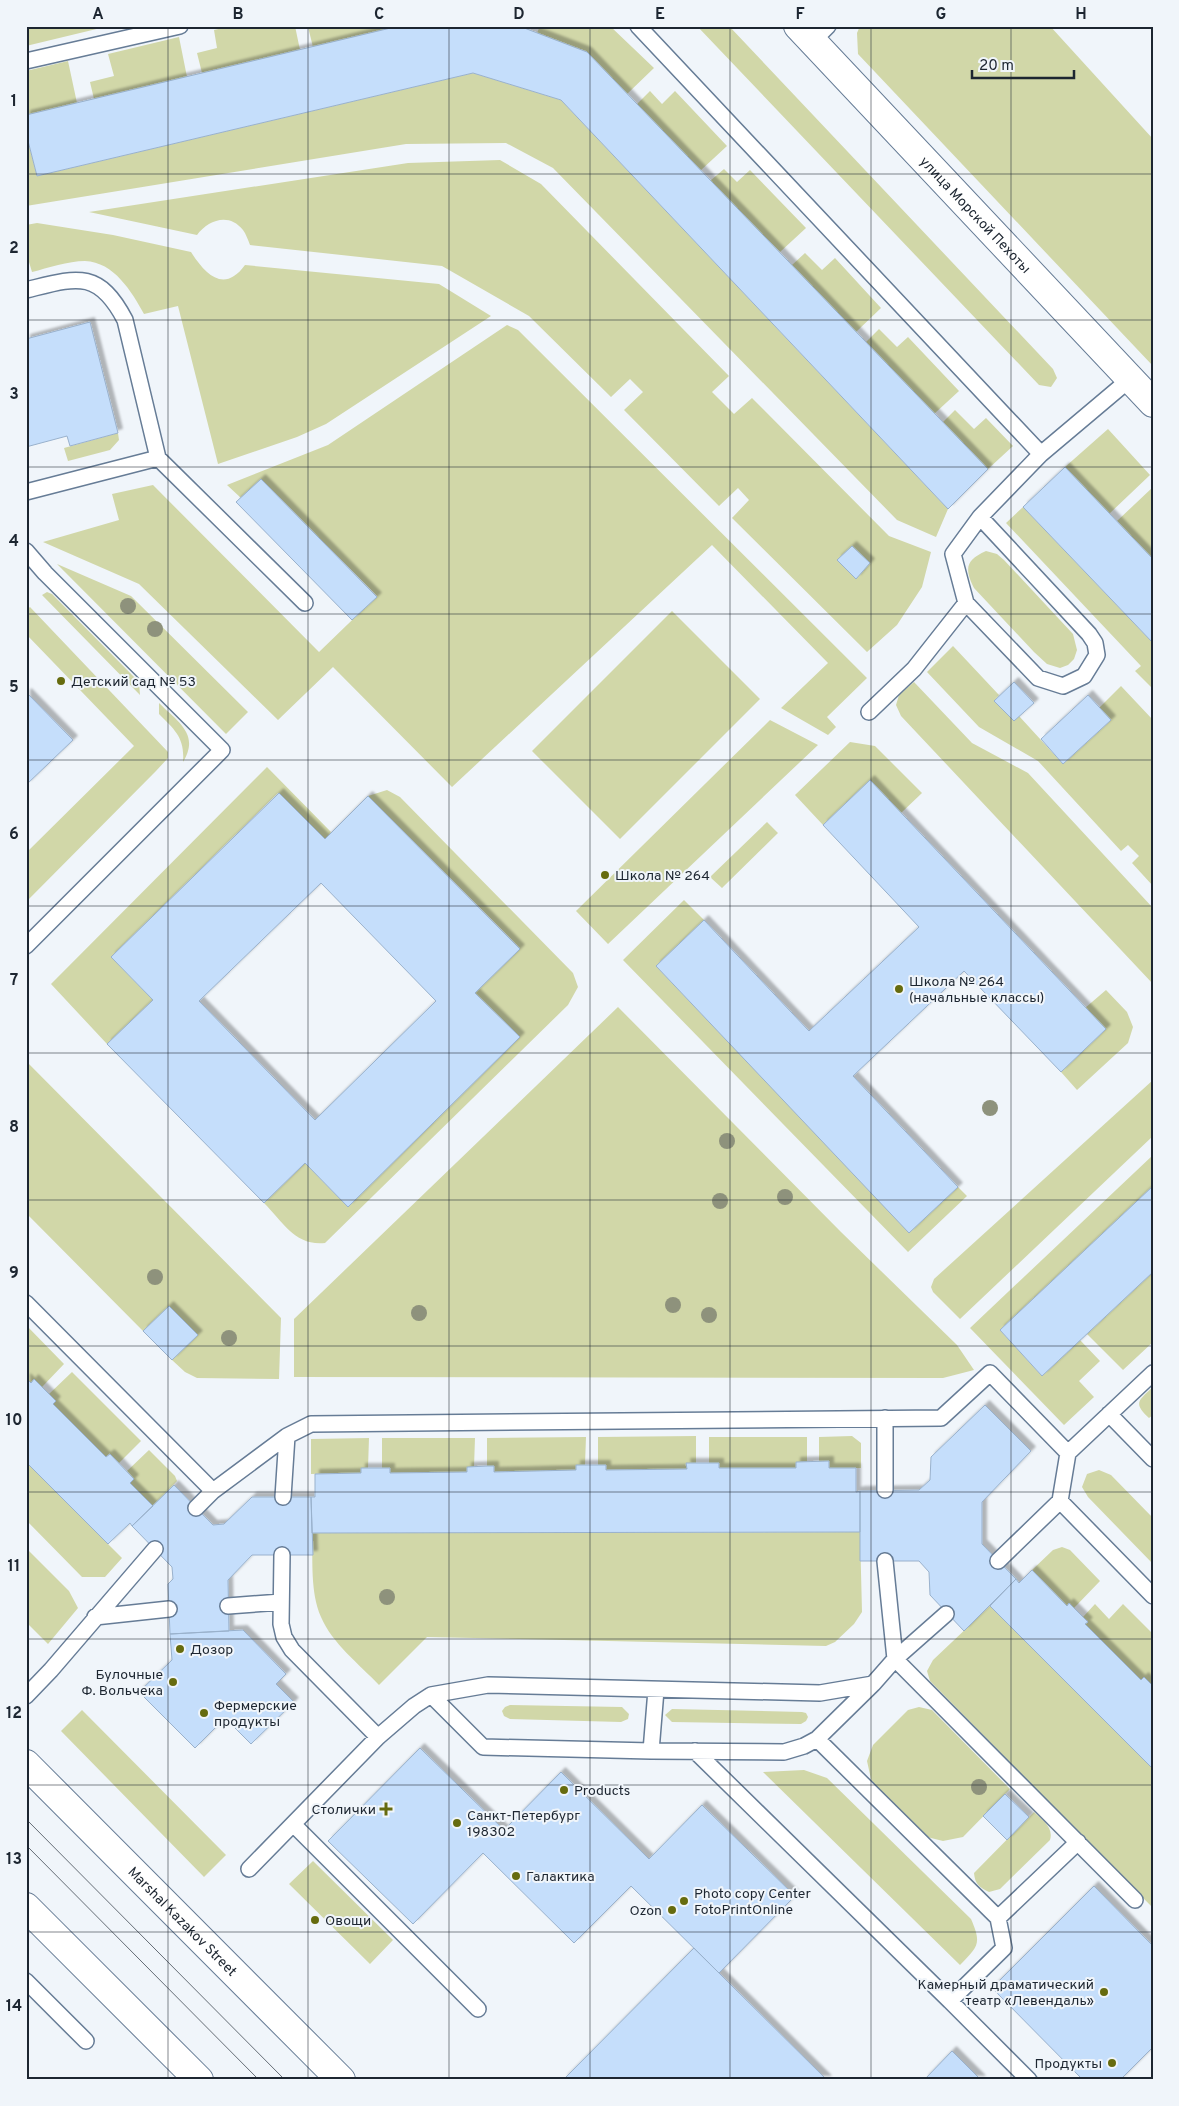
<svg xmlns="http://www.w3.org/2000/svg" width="1179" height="2106" font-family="Overpass,sans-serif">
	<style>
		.green { fill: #d1d7a8 }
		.building { fill: #c5defb; stroke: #99b1cc; fill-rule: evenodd; filter: url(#shadow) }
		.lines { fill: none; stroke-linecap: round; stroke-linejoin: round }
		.service-casing { stroke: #667c96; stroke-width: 18 }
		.minor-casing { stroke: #667c96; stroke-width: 30 }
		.tertiary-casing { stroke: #667c96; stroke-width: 30 }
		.service { stroke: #fff; stroke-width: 15 }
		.minor { stroke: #fff; stroke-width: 28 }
		.tertiary { stroke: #fff; stroke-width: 28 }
		.tram { stroke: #656d76; stroke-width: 1 }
		.tree { fill: #8e927c }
		.grid { fill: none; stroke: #1d2631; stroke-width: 1; stroke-opacity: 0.55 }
		.poi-dot { fill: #666b0e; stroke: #f0f5fa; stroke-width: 2 }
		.labels { text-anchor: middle; stroke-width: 4; stroke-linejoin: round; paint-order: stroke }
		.street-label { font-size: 14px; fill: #1d2631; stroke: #f0f5fa }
		.poi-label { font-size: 14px; fill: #1d2631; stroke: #f0f5fa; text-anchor: start }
		.neatline { fill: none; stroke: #1d2631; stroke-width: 2 }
		.grid-label { font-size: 16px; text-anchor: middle; font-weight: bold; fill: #1d2631 }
	</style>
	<defs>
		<filter id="shadow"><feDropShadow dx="4.5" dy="-4.5" stdDeviation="1" flood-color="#0004"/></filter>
	</defs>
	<rect width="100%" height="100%" fill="#f0f5fa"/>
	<path class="green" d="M26,26H109L26,46Z
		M232,26H295L300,50L202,73L197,53L217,48L214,30Z
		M310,26H399L313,47L308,27Z
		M540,26H610L654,68L627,94L587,52L537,33Z
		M697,26H729L1053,369L1057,378L1051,387L1039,385Z
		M860,26H1050L1153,139V366L858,54L857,33Z
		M179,37L187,77L94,99L90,82L114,76L108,54Z
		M68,61L77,103L26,115V71Z
		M473,73L561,100L948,509L936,537L897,520L553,168L506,143L406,144L26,206V133L37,176Z
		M650,91L662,104L675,91L727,146L700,171L637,104Z
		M500,160L541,184L729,376L712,392L734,414L752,398L889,536L931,552L922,587L897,625L867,652L732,518L749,500L738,488L719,506L624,410L643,392L630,379L611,397L529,316L442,266L250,245C248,240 246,234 243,230C229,212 208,220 197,235L89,212L408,163Z
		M724,169L737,182L750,170L806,228L780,252L710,181Z
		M37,223L113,235L191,252C205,274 224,294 245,265L439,284L491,316L326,424L297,437L218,464L178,306L144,314C132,292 114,262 85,261C68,261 48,268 32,272L26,252V225Z
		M805,253L822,270L835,258L881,308L856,332L792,265Z
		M507,325L518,330L867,678L827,717L836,727L828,735L781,708L828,663L712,545L452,787L333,667L278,720L139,584L43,542L119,520L112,494L153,485L319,652L377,596L261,479L241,498L227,485L328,445Z
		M879,329L897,347L908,337L959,391L934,414L866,342Z
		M955,410L974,429L986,418L1013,446L988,469L943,422Z
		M1108,429L1150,475L1109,514L1065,467Z
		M118,433L119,440L110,450L68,461L64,448Z
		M1153,487V559L1117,521Z
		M1023,507L1153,643V689L1135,671L1141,666L1006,523Z
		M986,551L997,554L1004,560L1073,634L1077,650L1074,659L1068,665L1060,668L1047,664L1034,652L974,588C964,568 966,560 986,551Z
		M57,564L131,596L248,712L226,734Z
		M47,592L52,594L139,682L140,695L42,595Z
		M30,607L168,752V758L156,771L26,902V853L134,746L26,634V610Z
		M672,611L760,699L620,839L532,751Z
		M953,646L999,695L994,701L1014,721L1019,716L1063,764L1111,720L1099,708L1121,686L1153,720V886L1132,863L1139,856L1128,845L1121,851L1038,761L979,727L927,672Z
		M914,682L972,743L1028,773L1153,908V984L901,716L896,705L899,695Z
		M159,703C178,722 200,734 183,762C185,738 175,730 159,714Z
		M770,720L818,745L608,944L576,911Z
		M850,742L875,746L922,793L901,813L870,780L823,825L795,795Z
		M267,767L331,832L325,839L278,793L111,957L153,1000L107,1044L51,984Z
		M387,790L400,797L573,973L578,987L568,1005L325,1243C295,1246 284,1223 264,1203L305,1163L348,1207L519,1037L475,993L520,948L368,796Z
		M767,822L778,833L722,888L710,877Z
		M684,900L704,920L656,966L909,1232L958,1187L967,1196L908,1252L623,960Z
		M1106,990L1127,1012L1133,1027L1128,1043L1077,1090L1061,1072L1106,1029L1085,1008Z
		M618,1007L841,1232L957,1345L974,1370L943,1378L294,1377V1319Z
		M26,1061L281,1318L279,1379L197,1378L185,1372L172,1360L197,1335L169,1306L143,1331L26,1213Z
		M1153,1080V1136L960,1319L933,1292L931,1287L934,1279Z
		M1153,1155V1186L1000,1330L1042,1376L1080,1340L1100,1361L1079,1381L1094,1397L1064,1425L970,1328Z
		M1153,1272V1342L1123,1370L1087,1334Z
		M26,1325L64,1364L42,1387L34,1380L31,1383L26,1378Z
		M72,1372L141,1441L119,1463L110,1454L106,1457L53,1404L56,1401L49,1394Z
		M1153,1387V1415L1149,1418C1133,1403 1138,1401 1153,1387Z
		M696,1436V1463H687V1469L606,1470V1465H598V1437Z
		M852,1436L861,1443V1468H829V1461L819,1462V1437Z
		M586,1437L585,1465H576V1470L494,1472V1466H487V1438Z
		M709,1437H807V1462H796V1468H719L709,1463Z
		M369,1438L368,1468H361V1473L311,1474V1439Z
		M382,1438H475L474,1467H467V1472L390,1473L389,1468H382Z
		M149,1450L175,1476L177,1481L153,1506L130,1483L134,1479L127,1471Z
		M26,1462L122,1558L105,1577H82L26,1520Z
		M1099,1470L1111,1475L1153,1518V1564L1088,1497L1082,1487L1087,1474Z
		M860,1532L862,1612L854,1624L835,1642L826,1646L427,1637L379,1685C359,1664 332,1643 321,1617C310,1592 313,1560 312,1533Z
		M1062,1547L1070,1550L1100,1581L1074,1608L1070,1603L1067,1606L1032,1570L1053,1550Z
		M26,1548L69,1591L78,1608L48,1644L26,1622Z
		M1095,1604L1109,1619L1123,1604L1153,1634V1681L1150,1684L1141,1680L1085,1624L1088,1621L1083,1617Z
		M990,1606L1153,1769V1908L930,1681L927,1671L933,1660Z
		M510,1705L622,1707L629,1714L628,1719L621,1722L510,1719L504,1716L502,1711L505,1707Z
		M919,1707L932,1710L1010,1789L963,1837L943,1841L927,1837L877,1789L871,1779L867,1761L873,1745L908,1710Z
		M672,1709L802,1712L806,1713L808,1717L806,1721L801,1724L672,1722L665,1715Z
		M82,1710L226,1855L204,1877L61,1731Z
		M804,1770L827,1778L971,1919C982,1944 978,1946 960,1965L763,1772Z
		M1034,1812C1042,1820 1054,1827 1050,1840L1000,1889L989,1892C979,1887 975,1884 974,1873Z
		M313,1861L393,1940L370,1964L289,1884Z"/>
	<path class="building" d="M399,26H519L587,52L988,469L948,509L561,100L473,73L37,176L26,133V115Z
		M90,322L118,433L70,446L67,436L26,447V339Z
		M1065,467L1153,559V643L1023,507Z
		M261,479L377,597L352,620L236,502Z
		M852,546L870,563L856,579L837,560Z
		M1014,682L1034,703L1014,721L994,701Z
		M27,693L73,740L26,785V694Z
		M1088,695L1111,720L1063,764L1041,739Z
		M870,780L1106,1029L1061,1072L964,971L853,1076L958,1187L909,1233L656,966L704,920L809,1031L919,927L823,825Z
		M279,793L325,839L368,796L520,949L475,993L520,1037L348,1207L305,1163L264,1203L107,1044L153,1000L111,957ZM321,883L436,1001L315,1120L199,1001Z
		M1153,1186V1272L1042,1376L1000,1330Z
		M169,1306L198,1335L172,1360L143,1331Z
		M26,1378L31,1383L34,1379L56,1401L53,1404L106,1457L110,1454L134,1479L130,1483L153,1506L132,1526L130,1523L108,1544L26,1462Z
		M985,1405L1031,1451L982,1502V1544L1016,1579L964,1631L930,1595L929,1572L919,1561H860V1491L919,1490L930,1480L931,1457Z
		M829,1461V1468H856V1492L860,1491V1532L312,1533L311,1497H315V1474L361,1473V1468H390V1473L467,1472V1467L487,1466H494V1472L576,1470V1465H606V1470L687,1469L686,1463H719V1468H796V1462Z
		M174,1485L213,1525L224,1524L252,1497H311L313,1555H252L228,1580L229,1631L170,1634L168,1584L173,1579L172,1567L132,1526Z
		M1032,1570L1067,1606L1069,1603L1088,1622L1085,1624L1141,1680L1144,1677L1153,1686V1769L990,1606L1016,1579L1019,1583Z
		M243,1630L286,1674L276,1684L294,1702L251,1744L225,1718L195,1748L139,1692L172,1660L170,1634Z
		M420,1748L504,1830L561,1772L649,1859L702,1805L795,1896L719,1973L631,1886L574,1943L483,1853L413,1924L328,1841Z
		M1005,1794L1029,1817L1007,1840L983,1816Z
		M1094,1886L1153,1946V2047L1120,2080H1083L992,1988Z
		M694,1948L719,1973L827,2080H563Z
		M952,2051L981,2080H924Z"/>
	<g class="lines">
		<defs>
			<path id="service" d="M638,26L1041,454
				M812,42L828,26
				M26,61L180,26
				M26,290C75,278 98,268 125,320L158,458
				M26,492L158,458L305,603
				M26,551L45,573L222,750L26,946
				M966,603L1038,678L1063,686L1084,676L1097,655L1095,643L1089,634L980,517
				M869,712L914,669L966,603L953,554L980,517L1041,454L1130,379
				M26,1303L213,1491L196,1508
				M1109,1414L1153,1459
				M885,1418V1490
				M1068,1453L1153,1373
				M213,1491L287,1436L311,1424L941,1418L990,1373L1068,1453L1060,1501L998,1561
				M283,1497L287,1436
				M1060,1501L1153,1596
				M282,1555L281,1624L284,1637L292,1650L378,1737
				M885,1561L895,1659L1135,1900
				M228,1606L281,1602
				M95,1617L169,1609
				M431,1695L483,1747L651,1751L784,1752L804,1746L817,1739L873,1684
				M26,1696L51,1670L155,1549
				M817,1739L998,1918L1004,1948L950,2001L1029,2080
				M651,1751L656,1690
				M695,1751L950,2001
				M293,1824L478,2009
				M249,1869L378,1737L414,1706L431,1695L488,1685L820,1693L873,1684L895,1659L946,1614
				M998,1918L1078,1842
				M26,1981L86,2041"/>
			<g id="minor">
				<path id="s1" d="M798,26L1153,403"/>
			</g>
			<g id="tertiary">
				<path id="s2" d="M26,1764L341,2080"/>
				<path d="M26,1907L199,2080"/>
			</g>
		</defs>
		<use href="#service" class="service-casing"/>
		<use href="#minor" class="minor-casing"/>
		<use href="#tertiary" class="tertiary-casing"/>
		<use href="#service" class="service"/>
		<use href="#minor" class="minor"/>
		<use href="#tertiary" class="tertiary"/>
		<path class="tram" d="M26,1819L285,2080
			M26,1845L259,2080"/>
	</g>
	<g class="tree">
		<circle cx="128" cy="606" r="8"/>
		<circle cx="155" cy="629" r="8"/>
		<circle cx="990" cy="1108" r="8"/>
		<circle cx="727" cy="1141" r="8"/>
		<circle cx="785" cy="1197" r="8"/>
		<circle cx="720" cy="1201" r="8"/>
		<circle cx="155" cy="1277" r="8"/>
		<circle cx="673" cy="1305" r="8"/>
		<circle cx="419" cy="1313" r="8"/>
		<circle cx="709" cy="1315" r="8"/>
		<circle cx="229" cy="1338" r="8"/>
		<circle cx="387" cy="1597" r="8"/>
		<circle cx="979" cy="1787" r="8"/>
	</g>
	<path class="grid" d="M168,26V2080M308,26V2080M449,26V2080M590,26V2080M730,26V2080M871,26V2080M1011,26V2080M26,174H1153M26,320H1153M26,467H1153M26,614H1153M26,760H1153M26,906H1153M26,1053H1153M26,1200H1153M26,1346H1153M26,1492H1153M26,1639H1153M26,1785H1153M26,1932H1153"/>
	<g class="poi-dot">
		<circle cx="61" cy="681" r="5"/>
		<circle cx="605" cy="875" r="5"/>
		<circle cx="899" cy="989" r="5"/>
		<circle cx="180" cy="1649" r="5"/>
		<circle cx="173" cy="1682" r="5"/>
		<circle cx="204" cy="1713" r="5"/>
		<circle cx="564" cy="1790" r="5"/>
		<path d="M383.5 1801.5h5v5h5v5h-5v5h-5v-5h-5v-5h5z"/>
		<circle cx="457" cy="1823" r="5"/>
		<circle cx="516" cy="1876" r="5"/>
		<circle cx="684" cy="1901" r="5"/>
		<circle cx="672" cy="1910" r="5"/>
		<circle cx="315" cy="1920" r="5"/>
		<circle cx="1104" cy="1992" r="5"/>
		<circle cx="1112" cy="2063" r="5"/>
	</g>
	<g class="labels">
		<g class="street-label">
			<text dy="5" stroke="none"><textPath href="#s1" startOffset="259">улица Морской Пехоты</textPath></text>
			<text dy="5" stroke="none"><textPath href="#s2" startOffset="222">Marshal Kazakov Street</textPath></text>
		</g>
		<g class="poi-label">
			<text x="71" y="686">Детский сад № 53</text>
			<text x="615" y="880">Школа № 264</text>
			<text x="909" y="986">Школа № 264<tspan x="909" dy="16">(начальные классы)</tspan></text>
			<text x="190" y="1654">Дозор</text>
			<text x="163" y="1679" text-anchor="end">Булочные<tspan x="163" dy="16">Ф. Вольчека</tspan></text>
			<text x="214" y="1710">Фермерские<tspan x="214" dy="16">продукты</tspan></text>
			<text x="574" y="1795">Products</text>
			<text x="376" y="1814" text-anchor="end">Столички</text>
			<text x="467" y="1820">Санкт-Петербург<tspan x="467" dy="16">198302</tspan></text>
			<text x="526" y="1881">Галактика</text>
			<text x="694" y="1898">Photo copy Center<tspan x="694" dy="16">FotoPrintOnline</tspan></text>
			<text x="662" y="1915" text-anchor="end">Ozon</text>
			<text x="325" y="1925">Овощи</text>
			<text x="1094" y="1989" text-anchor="end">Камерный драматический<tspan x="1094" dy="16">театр «Левендаль»</tspan></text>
			<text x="1102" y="2068" text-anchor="end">Продукты</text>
		</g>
	</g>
	<rect width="1179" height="2106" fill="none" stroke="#f0f5fa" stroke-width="55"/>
	<path d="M972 70v8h102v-8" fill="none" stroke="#1d2631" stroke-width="2.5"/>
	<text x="979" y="70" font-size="15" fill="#1d2631" stroke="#f0f5fa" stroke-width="4" paint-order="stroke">20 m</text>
	<rect x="28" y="28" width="1124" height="2050" class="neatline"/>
	<g class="grid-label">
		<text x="98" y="19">A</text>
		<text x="238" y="19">B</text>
		<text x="379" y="19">C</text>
		<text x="519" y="19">D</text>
		<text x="660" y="19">E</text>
		<text x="800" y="19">F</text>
		<text x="941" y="19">G</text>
		<text x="1081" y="19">H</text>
		<text x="14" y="106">1</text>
		<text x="14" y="253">2</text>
		<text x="14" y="399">3</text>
		<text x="14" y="546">4</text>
		<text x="14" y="692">5</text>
		<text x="14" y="839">6</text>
		<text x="14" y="985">7</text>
		<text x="14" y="1132">8</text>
		<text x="14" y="1278">9</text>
		<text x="14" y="1425">10</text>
		<text x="14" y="1571">11</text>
		<text x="14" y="1718">12</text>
		<text x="14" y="1864">13</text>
		<text x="14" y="2011">14</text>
	</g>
</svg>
